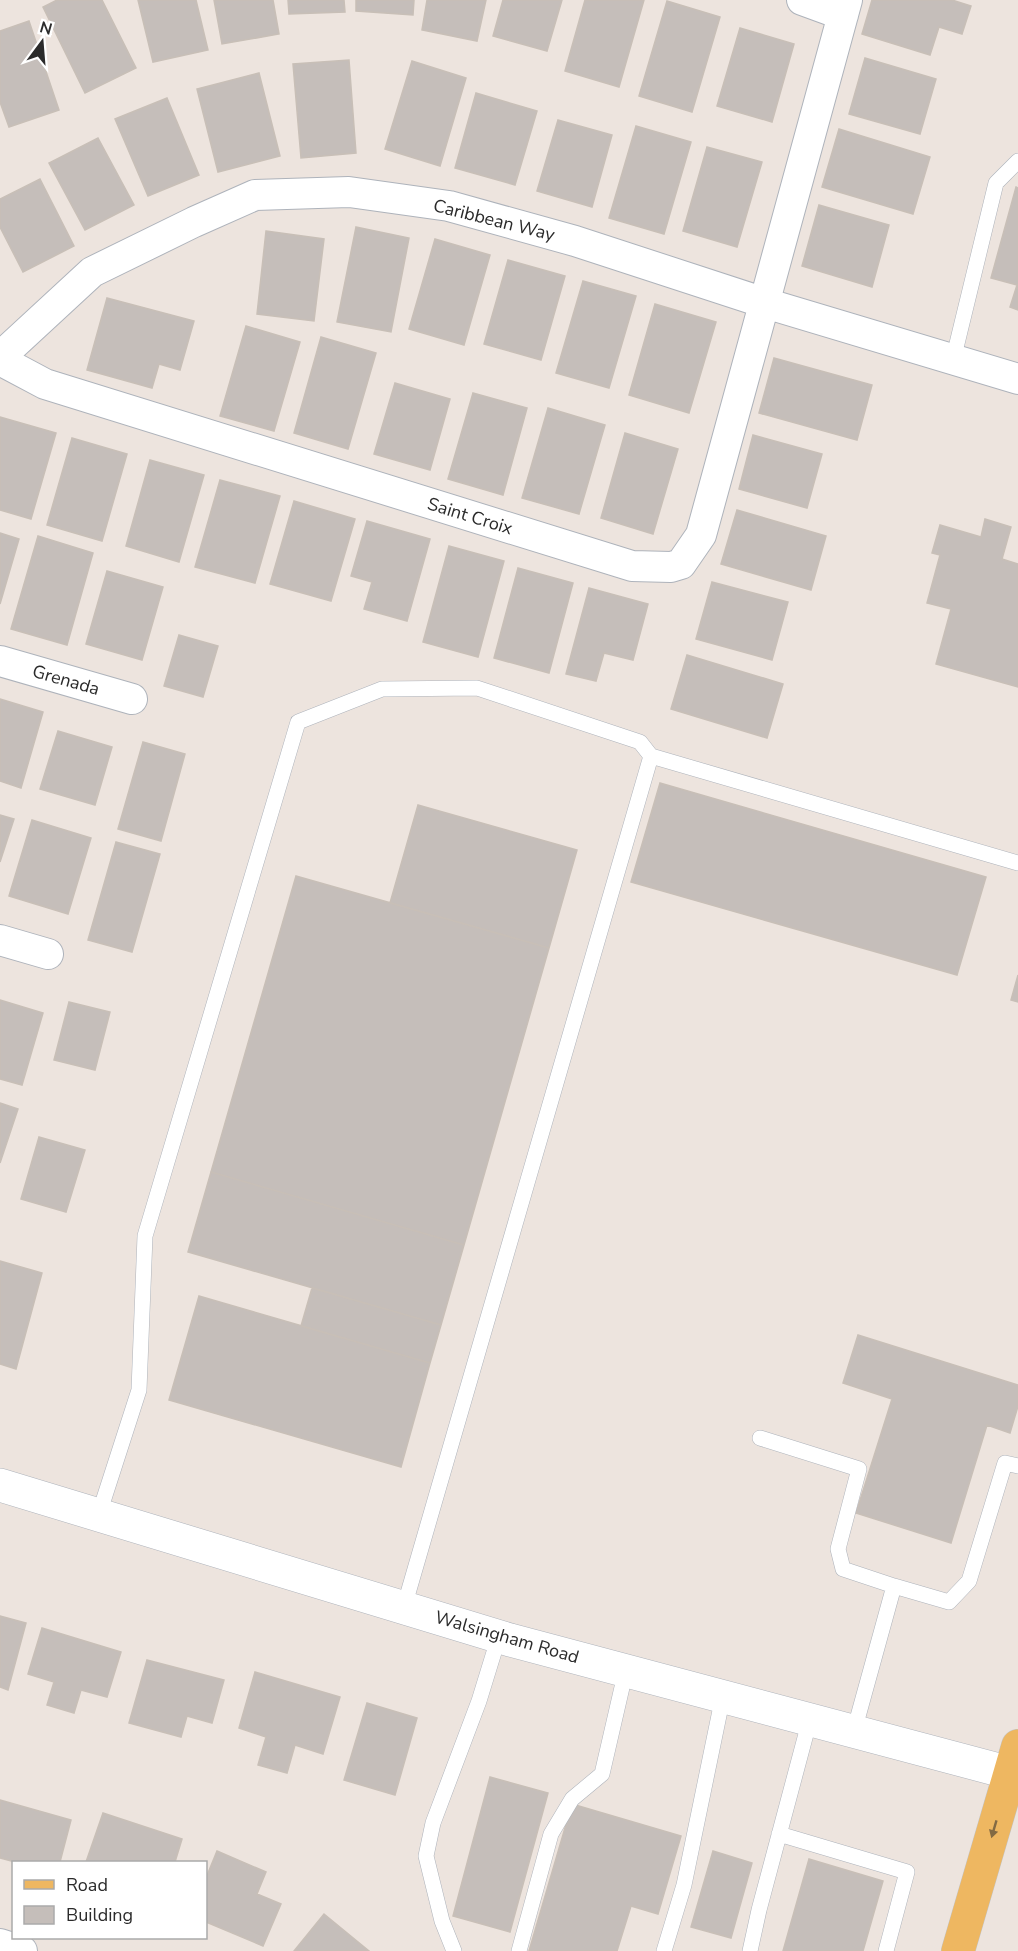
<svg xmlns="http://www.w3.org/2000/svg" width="1018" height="1951" font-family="'Nunito Sans',sans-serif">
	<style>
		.building { fill: #c5beba; stroke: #c8bfb7; stroke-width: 1.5 }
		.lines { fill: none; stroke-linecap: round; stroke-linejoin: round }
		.lane-casing { stroke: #aeb3bb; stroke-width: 16 }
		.street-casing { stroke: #aeb3bb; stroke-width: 32 }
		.secondary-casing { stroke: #aeb3bb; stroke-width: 34 }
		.primary-casing { stroke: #c4c4c4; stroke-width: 34 }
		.lane { stroke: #fff; stroke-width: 15 }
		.street { stroke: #fff; stroke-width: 30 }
		.secondary { stroke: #fff; stroke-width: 33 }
		.primary { stroke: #eeb761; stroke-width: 33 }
		.oneway { fill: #836a43 }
		.labels { text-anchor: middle; stroke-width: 4.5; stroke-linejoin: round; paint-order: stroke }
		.street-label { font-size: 18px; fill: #2b2b2b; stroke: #fff }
	</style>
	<rect width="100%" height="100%" fill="#ede4de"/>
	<path class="building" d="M57,0H102L136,68L85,93L43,7Z
		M138,0H196L208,50L153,62Z
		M214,0H273L279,34L222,44Z
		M288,0H344L345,12L289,14Z
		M356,0H414L413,15L356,11Z
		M427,0H486L477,41L422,30Z
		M503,0H562L547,51L493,36Z
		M585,0H644L619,87L565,71Z
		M872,0H952L971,6L962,34L939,27L930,55L862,34Z
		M667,1L720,17L692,112L639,96Z
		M29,21L59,110L9,127L0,102V31Z
		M740,28L794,44L772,122L717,106Z
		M865,58L936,79L920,134L849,114Z
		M349,60L356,153L301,158L293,64Z
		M412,61L466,78L440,166L385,149Z
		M259,73L280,156L218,172L197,89Z
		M476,93L537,111L515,185L455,168Z
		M167,98L199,175L148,196L115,119Z
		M558,120L612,135L592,207L537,191Z
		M636,126L691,142L664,234L609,218Z
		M839,129L930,157L913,214L822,187Z
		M98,138L134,205L85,230L49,163Z
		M707,147L762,162L737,247L683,231Z
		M40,179L74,246L23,272L0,227V199Z
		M1016,187L1018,188V310L1010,307L1017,285L991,278Z
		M819,205L889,225L872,287L802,266Z
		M356,227L409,238L391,332L337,322Z
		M266,231L324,239L314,321L257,314Z
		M435,239L490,255L464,345L409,329Z
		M508,260L565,276L541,360L484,344Z
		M583,281L636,296L609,388L556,373Z
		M107,298L194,321L180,370L159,364L152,388L87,370Z
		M655,304L716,322L689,413L629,395Z
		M246,326L300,342L274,431L220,416Z
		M321,337L376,353L348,449L294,433Z
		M774,358L872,385L857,440L759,413Z
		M395,383L450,399L430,470L374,454Z
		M473,393L527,408L503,495L448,479Z
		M548,408L605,425L579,514L522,498Z
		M0,417L56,433L31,519L0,510Z
		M625,433L678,449L653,534L601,518Z
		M753,435L822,454L807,508L739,489Z
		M72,438L127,454L102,541L47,525Z
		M150,460L204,475L179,562L126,546Z
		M220,480L280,496L255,583L195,567Z
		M294,501L355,519L331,601L270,584Z
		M737,510L826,536L811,590L721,564Z
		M985,519L1011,527L1002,559L1018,564V687L936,664L951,609L927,603L940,555L932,553L940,525L981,537Z
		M367,521L430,539L407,621L364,609L372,582L351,576Z
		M0,533L19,539L0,604Z
		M38,536L93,553L67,645L11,629Z
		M449,546L504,561L478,657L423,642Z
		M518,568L573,583L549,673L494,658Z
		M107,571L163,587L142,660L86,644Z
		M712,582L788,602L772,660L696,639Z
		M589,588L648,604L633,660L604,653L596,681L566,674Z
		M179,635L218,646L203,697L164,686Z
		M687,655L783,684L767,738L671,709Z
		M0,699L43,712L21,788L0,781Z
		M58,731L112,747L95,805L40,789Z
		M143,742L185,754L161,841L118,829Z
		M660,783L986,877L957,975L631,882Z
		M418,805L577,850L549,948L390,903Z
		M0,815L14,819L0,862Z
		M32,820L91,838L68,914L9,896Z
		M116,842L160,854L132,952L88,940Z
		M296,876L549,948L464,1245L211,1172Z
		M1018,975V1002L1011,1000Z
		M0,1000L43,1013L22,1085L0,1079Z
		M69,1002L110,1012L95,1070L54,1060Z
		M0,1103L18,1109L0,1163Z
		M39,1137L85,1150L66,1212L21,1199Z
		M211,1172L464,1245L441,1325L188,1252Z
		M0,1261L42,1273L16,1369L0,1364Z
		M312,1288L441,1325L430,1363L301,1326Z
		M199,1296L430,1363L401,1467L169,1400Z
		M858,1335L1018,1385V1406L1010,1433L987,1425L951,1543L856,1513L892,1399L843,1383Z
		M0,1616L26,1623L8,1690L0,1687Z
		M42,1628L121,1652L107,1697L81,1690L74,1713L47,1705L54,1682L28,1674Z
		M147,1660L224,1680L212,1723L187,1716L181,1737L129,1723Z
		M255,1672L340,1697L323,1754L295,1745L287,1773L258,1765L266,1737L239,1728Z
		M367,1703L417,1718L395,1795L344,1780Z
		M490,1777L548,1793L510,1932L453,1916Z
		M0,1800L71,1820L60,1862H15L0,1858Z
		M572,1804L681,1836L658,1914L631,1906L617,1951H529Z
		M103,1813L182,1839L175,1862H86Z
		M217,1851L266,1872L257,1894L281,1904L263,1946L206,1922V1878Z
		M713,1851L752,1863L731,1938L691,1927Z
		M809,1859L883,1881L863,1951H783Z
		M324,1914L369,1951H294Z"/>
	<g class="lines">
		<defs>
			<path id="lane" d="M953,360L996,183L1018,161
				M760,1438L859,1469L838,1549L843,1569L894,1586L949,1602L969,1581L1005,1463L1018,1466
				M99,1514L139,1390L145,1236L298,722L382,689L477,688L640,742L651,756
				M404,1607L651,756L1018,863
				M854,1731L894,1586
				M779,1834L907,1872L886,1951
				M454,1951L442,1921L426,1856L433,1823L479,1701L499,1636
				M519,1951L551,1834L572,1799L602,1774L626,1670
				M664,1951L684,1885L723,1696
				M750,1951L759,1910L810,1719"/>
			<path id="street" d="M802,0L843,15
				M0,357L92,272L194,222L255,195L349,192L449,206L575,241L765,303L1018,379
				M0,360L45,384L632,566L671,567L681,564L701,535L847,0
				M0,661L132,699
				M0,940L48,954
				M0,1944L22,1951"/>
			<path id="secondary" d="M0,1485L510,1640L1018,1775"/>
			<path id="primary" d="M958,1951L1018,1746"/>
		</defs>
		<use href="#lane" class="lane-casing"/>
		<use href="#street" class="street-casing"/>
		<use href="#secondary" class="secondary-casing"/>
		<use href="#primary" class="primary-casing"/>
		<use href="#lane" class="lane"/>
		<use href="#street" class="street"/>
		<use href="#secondary" class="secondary"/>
		<use href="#primary" class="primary"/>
	</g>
	<defs><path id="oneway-solid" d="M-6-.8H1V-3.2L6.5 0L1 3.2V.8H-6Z" transform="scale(1.5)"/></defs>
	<use class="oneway" href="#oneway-solid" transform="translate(994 1829) rotate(106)"/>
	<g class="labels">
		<g class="street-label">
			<text transform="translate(494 220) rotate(14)" y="6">Caribbean Way</text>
			<text transform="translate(470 516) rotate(17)" y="6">Saint Croix</text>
			<text transform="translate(66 680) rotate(16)" y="6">Grenada</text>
			<text transform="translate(507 1637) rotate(16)" y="6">Walsingham Road</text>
		</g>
	</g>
	<rect x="12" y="1861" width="195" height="78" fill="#ffffff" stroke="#aaaaaa" stroke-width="1.5"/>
	<rect x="24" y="1880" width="30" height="9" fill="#eeb761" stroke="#aaaaaa" stroke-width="1.5"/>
	<text x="66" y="1891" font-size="18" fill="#2b2b2b">Road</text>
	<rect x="24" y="1906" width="30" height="18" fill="#c5beba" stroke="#aaaaaa" stroke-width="1.5"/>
	<text x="66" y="1921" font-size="18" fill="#2b2b2b">Building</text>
	<g transform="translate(42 42) rotate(16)" stroke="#ffffff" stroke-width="4.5" paint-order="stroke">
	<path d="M0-4.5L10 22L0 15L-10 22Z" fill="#2b2b2b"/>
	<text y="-9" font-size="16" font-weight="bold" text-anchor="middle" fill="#2b2b2b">N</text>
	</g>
</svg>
